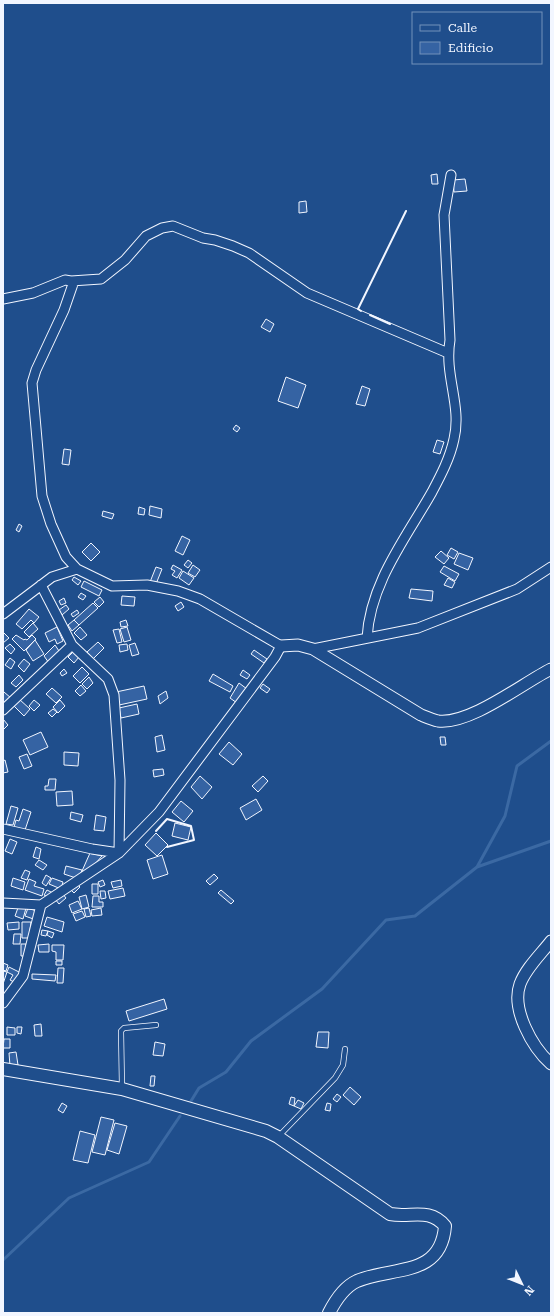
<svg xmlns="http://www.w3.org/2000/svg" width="554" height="1316" font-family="'Roboto Serif',serif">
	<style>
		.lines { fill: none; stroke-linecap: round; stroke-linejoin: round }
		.stream { stroke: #3b69a3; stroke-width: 3 }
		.building { fill: #3563a3; stroke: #f2f6ff }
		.service-casing { stroke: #f2f6ff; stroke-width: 6 }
		.minor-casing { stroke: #f2f6ff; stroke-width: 11 }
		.tertiary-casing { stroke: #f2f6ff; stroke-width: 13 }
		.secondary-casing { stroke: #f2f6ff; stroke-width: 14 }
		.service { stroke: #1f4e8c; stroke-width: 4.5 }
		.minor { stroke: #1f4e8c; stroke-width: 9 }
		.tertiary { stroke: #1f4e8c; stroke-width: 11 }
		.secondary { stroke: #1f4e8c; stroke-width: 12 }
		.wall { stroke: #f2f6ff; stroke-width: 2 }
	</style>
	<rect width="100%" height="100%" fill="#1f4e8c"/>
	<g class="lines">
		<path class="stream" d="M477,867L505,816L517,766L551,741
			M191,1101L199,1088L226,1072L251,1041L322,989L386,920L415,916L477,867L551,841
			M3,1260L69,1198L149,1162L180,1116"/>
	</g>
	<path class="building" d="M437,174L438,184H432L431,175Z
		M465,179L467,191L454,192L453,180Z
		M306,201L307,212L299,213V202Z
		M266,319L274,324L270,332L261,327Z
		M286,377L306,385L298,408L278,401Z
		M362,386L370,389L365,406L356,404Z
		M236,425L240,428L237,432L233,429Z
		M437,440L444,442L440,454L433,452Z
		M64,449L71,450L69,465L62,464Z
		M150,506L162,509L161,518L149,515Z
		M139,507L145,509L144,515L138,514Z
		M103,511L114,514L112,519L102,516Z
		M19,524L22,526L19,532L16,530Z
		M182,536L190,540L183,555L175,551Z
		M91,543L100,552L91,561L82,552Z
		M451,548L458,552L454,559L447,555Z
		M441,551L449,558L444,564L435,557Z
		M459,553L473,558L468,570L454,564Z
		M188,560L192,563L188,568L184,565Z
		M173,565L182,570L177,578L172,575L175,571L171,569Z
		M193,565L200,570L195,577L188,573Z
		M444,566L459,574L455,581L440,572Z
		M156,567L162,569L156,584L150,582Z
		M183,571L194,578L189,585L179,578Z
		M74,577L81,581L78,585L72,580Z
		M448,578L455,582L452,588L444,585Z
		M84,581L102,590L99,596L81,587Z
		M411,589L433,591L432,601L409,598Z
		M81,593L86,596L83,600L78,597Z
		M122,596L135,597L134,606L121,605Z
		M100,597L104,602L99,607L94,602Z
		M64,598L66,603L61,605L59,601Z
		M181,602L184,607L178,611L175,606Z
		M93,603L98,608L79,625L74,620Z
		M66,605L69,609L62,615L59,610Z
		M29,609L39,617L34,623L31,620L22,629L16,624Z
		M77,610L79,613L73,617L71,614Z
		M74,620L79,625L72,631L68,625Z
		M126,620L128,626L121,627L120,622Z
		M33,623L38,629L29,637L24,632Z
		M57,627L63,641L57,644L55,639L49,642L45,633Z
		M80,627L87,635L81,640L74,633Z
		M127,627L131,640L124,642L120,629Z
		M119,629L122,642L117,643L113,630Z
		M3,632L9,638L3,643Z
		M16,635L24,640L25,639L27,640L32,635L36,639L24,651L12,639Z
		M35,640L44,654L33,661L26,650Z
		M98,642L104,648L93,659L87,652Z
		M135,643L139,654L132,656L129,645Z
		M10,644L15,649L11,654L5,648Z
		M127,644L128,650L120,652L119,645Z
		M55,645L61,654L49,663L44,656Z
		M254,650L267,659L264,663L251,654Z
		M74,651L79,657L74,663L68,657Z
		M10,658L15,662L11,669L5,665Z
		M24,659L30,664L24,672L18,666Z
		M82,667L89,674L80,683L73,676Z
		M64,669L67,673L62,676L60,673Z
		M243,670L250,675L247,679L240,675Z
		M213,674L233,686L230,692L209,681Z
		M19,675L23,680L16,687L11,683Z
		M89,677L93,683L87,689L82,684Z
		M239,683L247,689L237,703L230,698Z
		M263,684L270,689L267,693L260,688Z
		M81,685L86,691L80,696L75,691Z
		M144,686L147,699L119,705L116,692Z
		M52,688L62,697L56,703L46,694Z
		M166,691L168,698L160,704L158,696Z
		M4,692L11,698L3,707V693Z
		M19,699L30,709L24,716L13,705Z
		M34,700L40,705L34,711L29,706Z
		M60,700L65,706L58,713L53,707Z
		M137,704L139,714L121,718L119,708Z
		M53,709L57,712L52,717L48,713Z
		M3,719L8,725L3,730Z
		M41,732L48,747L30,755L23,740Z
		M162,735L165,750L157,752L155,737Z
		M440,737H445L446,745H441Z
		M229,742L242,754L233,765L219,754Z
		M64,752L79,753L78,766L64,765Z
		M27,754L32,766L24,769L19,757Z
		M5,760L8,772L3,773V761Z
		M163,769L164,775L154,777L153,770Z
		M200,776L212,787L202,799L191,787Z
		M263,776L268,781L258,792L252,786Z
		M49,779H56L55,790H45V786H48Z
		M72,791L73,805L57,806L56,792Z
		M256,799L262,810L246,820L240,808Z
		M181,801L193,811L184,822L172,812Z
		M11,806L18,808L13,825L6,824Z
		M23,809L31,812L25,830L14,827L16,820L19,821Z
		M71,812L83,815L81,822L70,819Z
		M96,815L106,817L104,831L94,830Z
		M175,823L191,827L188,840L172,836Z
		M156,833L168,845L157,856L145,845Z
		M10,839L17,842L12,854L5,851Z
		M36,847L41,849L39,859L33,857Z
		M90,853L102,856L87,873L82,871Z
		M162,855L168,874L153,879L147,860Z
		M39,860L47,865L43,870L35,865Z
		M66,866L82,870L79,879L64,874Z
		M25,870L30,872L27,880L21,878Z
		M214,874L218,878L210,885L206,881Z
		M46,875L51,878L46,886L42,883Z
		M13,878L25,882L23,890L11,886Z
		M52,878L63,882L61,889L49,884Z
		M29,879L36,882L34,886L44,889L42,896L25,890Z
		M103,880L105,885L100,887L98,882Z
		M121,880L122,886L113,888L111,882Z
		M76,883L80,887L74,893L70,889Z
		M92,884H98V894H92Z
		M123,888L125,896L110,899L108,891Z
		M47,890L53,893L50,898L44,895Z
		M221,890L234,901L231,904L218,893Z
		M100,891H105L106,898L101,899Z
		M62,893L66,898L59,904L55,899Z
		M86,895L89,907L82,909L79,897Z
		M93,896H99V902H103V907H92Z
		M78,901L82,909L72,913L69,905Z
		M19,905L26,908L23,919L15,916Z
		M28,908L39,912L36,920L25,916Z
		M89,908L91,916L86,917L84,909Z
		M101,908L102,915L92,916L91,910Z
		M82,911L85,917L76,921L73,914Z
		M47,917L64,922L62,932L44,926Z
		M19,922V929L8,930L7,923Z
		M22,922H31L29,938H22Z
		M42,930L48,931L46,936L41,935Z
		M48,931L54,933L52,938L47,935Z
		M14,934H21L20,944H13Z
		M21,944H26V956H21Z
		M49,944V952H39L38,945Z
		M52,945H64L63,960H56V952L52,951Z
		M56,961H62V965H56Z
		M3,963L8,965L6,971L3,970Z
		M9,967L21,973L16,983L10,980L13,975L7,972Z
		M58,968H64L63,983H57Z
		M3,971L7,972L3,984Z
		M32,974L56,975L55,981L32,979Z
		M164,999L167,1009L129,1021L126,1011Z
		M41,1024L42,1036H35L34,1025Z
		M7,1027L15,1028V1035H7Z
		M17,1027H22L21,1034L17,1033Z
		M318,1032H329L328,1048L316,1047Z
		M4,1039H10V1048H3Z
		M155,1042L165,1044L163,1056L153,1055Z
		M16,1052L18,1065L10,1066L9,1053Z
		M151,1076H155L154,1086H150Z
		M350,1087L361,1097L354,1105L343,1095Z
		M337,1094L341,1097L337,1102L333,1099Z
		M291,1097L295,1098L294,1106L289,1104Z
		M298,1100L304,1103L301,1109L294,1106Z
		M62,1103L67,1106L63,1113L58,1110Z
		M327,1103L331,1104L330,1111L325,1110Z
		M101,1117L114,1120L105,1155L92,1152Z
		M115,1123L127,1126L119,1154L107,1150Z
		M80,1131L95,1135L88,1163L73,1160Z"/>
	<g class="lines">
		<defs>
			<path id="service" d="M122,1087L121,1031L124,1028L156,1025
				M278,1137L335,1078L343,1065L345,1049"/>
			<path id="minor" d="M71,281L101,279L125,260L146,236L162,228L173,226L203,238L215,240L233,246L249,253L307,293L448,353
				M3,299L33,293L65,280L71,281L73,284L64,310L36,370L32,383L42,496L51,524L66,557L77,569L112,586L147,585L178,591L200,599L281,646L275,657L159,812L119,853L41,905L23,976L3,1003
				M3,614L52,577L77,569
				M367,638C370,583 406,538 432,492C441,475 450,458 454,439C462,405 444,376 450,340L444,215L451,175
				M313,649L418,628L517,589L551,567
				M3,710L72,645L41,585
				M3,829L92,849L119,853L120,780L114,695L108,679L72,645
				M3,903L41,905"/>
			<path id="tertiary" d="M281,646L298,645L313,649L421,715C426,717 433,720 438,721C470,725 523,683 551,669
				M551,941C541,954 526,968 520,984C511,1009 532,1047 551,1064"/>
			<path id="secondary" d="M3,1069L122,1089L266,1131L278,1137L390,1214C411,1218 429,1207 445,1226C441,1278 392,1266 357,1281C344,1287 335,1301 329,1313"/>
		</defs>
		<use href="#service" class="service-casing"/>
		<use href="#minor" class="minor-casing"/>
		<use href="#tertiary" class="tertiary-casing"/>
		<use href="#secondary" class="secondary-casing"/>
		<use href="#service" class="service"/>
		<use href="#minor" class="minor"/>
		<use href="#tertiary" class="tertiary"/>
		<use href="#secondary" class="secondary"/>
		<path class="wall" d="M361,311L358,309L406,211
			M370,315L390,324
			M156,831L167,819L191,826L194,840L167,847"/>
	</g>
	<rect width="554" height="1316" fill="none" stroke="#f2f6ff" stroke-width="8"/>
	<rect x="412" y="12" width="130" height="52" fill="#1f4e8c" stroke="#7391ba"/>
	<rect x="420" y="25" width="20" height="6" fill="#1f4e8c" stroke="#7391ba"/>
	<text x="448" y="32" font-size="12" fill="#f2f6ff">Calle</text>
	<rect x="420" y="42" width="20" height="12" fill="#3563a3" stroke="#7391ba"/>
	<text x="448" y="52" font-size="12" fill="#f2f6ff">Edificio</text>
	<g transform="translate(522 1284) rotate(133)" stroke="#1f4e8c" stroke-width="3" paint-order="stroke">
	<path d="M0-3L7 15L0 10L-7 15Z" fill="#f2f6ff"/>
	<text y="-6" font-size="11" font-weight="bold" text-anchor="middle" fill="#f2f6ff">N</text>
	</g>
</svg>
